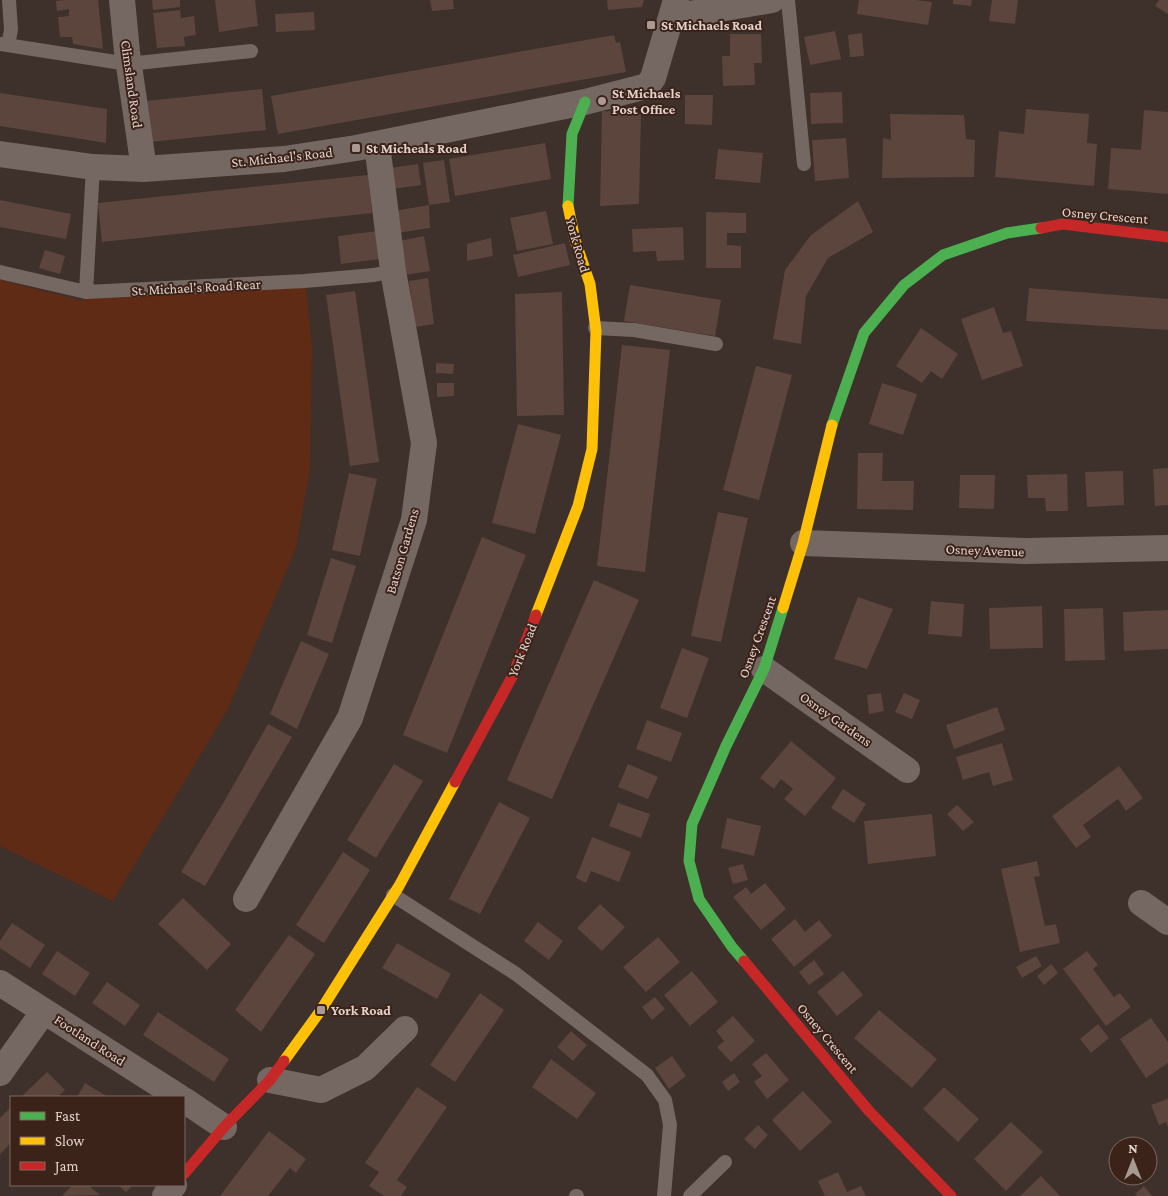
<svg xmlns="http://www.w3.org/2000/svg" width="1168" height="1196" font-family="'Crimson Pro',serif">
	<style>
		.green { fill: #602b15 }
		.building { fill: #5c453c }
		.lines { fill: none; stroke-linecap: round; stroke-linejoin: round }
		.lane { stroke: #756762; stroke-width: 14 }
		.street { stroke: #756762; stroke-width: 26 }
		.fast { stroke: #4caf50; stroke-width: 11 }
		.slow { stroke: #ffc107; stroke-width: 11 }
		.jam { stroke: #c62828; stroke-width: 11 }
		.poi-dot { fill: #a99993; stroke: #3b2319; stroke-width: 2 }
		.labels { text-anchor: middle; stroke-width: 4; stroke-linejoin: round; paint-order: stroke }
		.poi-label { font-size: 14px; font-weight: bold; fill: #e2d2cb; stroke: #3b2319; text-anchor: start }
		.street-label { font-size: 14px; fill: #e2d2cb; stroke: #3b2319 }
	</style>
	<rect width="100%" height="100%" fill="#3e302b"/>
	<path class="green" d="M0,280L83,301L86,292L305,281L312,346L310,468L296,548L228,709L113,901L0,846Z"/>
	<path class="building" d="M64,0H98L103,49L73,44L72,37H60L58,17L69,16V9L57,11L56,1Z
		M152,0H180V7L153,10Z
		M215,0H255L258,26L219,32Z
		M430,0H453L454,9L432,11Z
		M607,0H644L642,7L608,10Z
		M859,0H916L932,2L928,25L857,14Z
		M953,0H972L971,6L953,4Z
		M992,0H1018L1015,24L989,21Z
		M1159,0H1168V14L1155,6Z
		M180,10L181,18L194,16L196,35L184,37L185,46L157,48L153,13Z
		M314,12L315,30L276,32L275,14Z
		M835,31L841,59L810,65L804,37Z
		M862,33L864,56L850,57L848,35Z
		M730,34H761L762,63H754L755,85L723,86L722,56H730Z
		M614,35L616,43L620,42L626,72L278,134L271,96Z
		M262,89L266,130L150,142L146,101Z
		M842,92L843,123L811,124L810,93Z
		M0,93L107,109L106,143L0,126Z
		M685,95H713L712,125L685,124Z
		M1026,109L1089,114L1087,143L1097,144L1094,186L995,177L999,131L1024,134Z
		M1144,110L1168,112V194L1108,189L1111,148L1141,150Z
		M602,111L641,113L639,204L600,206Z
		M890,114L964,115L966,139L975,140L974,177L882,178L883,138L891,140Z
		M846,138L849,178L815,181L812,140Z
		M545,143L551,179L455,196L449,159Z
		M718,149L763,153L760,183L715,179Z
		M444,160L450,202L429,205L423,163Z
		M418,164L421,185L393,189L390,168Z
		M368,175L372,213L102,242L98,203Z
		M0,200L71,214L66,239L0,227Z
		M858,201L873,232L828,258L806,296L801,344L773,339L785,270L811,235Z
		M429,205L430,228L397,233L394,211Z
		M546,211L553,244L517,251L510,218Z
		M706,212L746,213V233H727V245L741,246V268H706Z
		M683,227L684,260L657,261L656,251L633,252L632,229Z
		M377,231L380,259L341,264L338,236Z
		M424,236L430,271L405,275L399,241Z
		M491,238L493,256L467,261V244Z
		M565,243L570,265L518,277L513,255Z
		M45,250L65,256L60,274L39,268Z
		M428,278L434,324L415,327L409,281Z
		M630,285L721,300L715,336L624,321Z
		M1029,288L1168,299V330L1026,321Z
		M355,291L379,462L350,466L326,295Z
		M562,292L564,415L517,416L515,294Z
		M994,307L1003,333L1011,331L1023,366L982,380L961,319Z
		M921,328L958,354L942,379L931,371L922,383L896,366Z
		M622,345L670,350L645,572L597,566Z
		M436,363L454,364L453,374L436,373Z
		M756,366L792,375L759,500L723,490Z
		M437,383H454V396L437,397Z
		M882,383L917,394L903,435L869,424Z
		M518,424L561,435L535,534L492,523Z
		M858,453H883L882,481H914L913,510L857,509Z
		M1168,468V505L1155,506L1153,469Z
		M1123,471L1124,505L1087,507L1085,472Z
		M349,473L377,479L360,556L332,550Z
		M1067,474L1068,511H1046L1045,498H1028L1027,475Z
		M960,475H995L994,509L959,508Z
		M718,512L748,518L721,642L691,636Z
		M482,537L526,555L447,753L403,735Z
		M331,558L356,566L332,643L307,635Z
		M594,580L639,600L552,799L507,780Z
		M858,597L893,609L867,669L834,659Z
		M931,601L964,604L962,637L928,634Z
		M1042,606L1043,648L990,649L989,608Z
		M1103,608L1105,660L1065,661L1064,609Z
		M1168,610V649L1124,651L1123,612Z
		M301,641L329,654L297,729L270,714Z
		M682,648L709,658L687,718L660,708Z
		M881,693L884,711L869,714L867,695Z
		M904,693L920,700L912,719L895,712Z
		M997,707L1005,730L954,749L946,725Z
		M647,720L682,733L671,762L636,749Z
		M268,724L292,737L205,886L181,872L225,800Z
		M791,741L836,778L805,816L784,799L793,789L781,779L774,789L760,778Z
		M1002,743L1013,780L993,786L989,772L963,780L956,757Z
		M394,764L423,781L376,858L347,840Z
		M628,764L658,777L648,799L618,787Z
		M1119,766L1143,798L1126,811L1118,799L1083,825L1091,837L1076,848L1052,816Z
		M843,789L866,804L854,823L831,808Z
		M499,802L530,818L480,914L449,899Z
		M618,803L650,814L641,838L609,826Z
		M957,805L974,822L963,831L947,814Z
		M932,814L936,856L868,864L864,821Z
		M727,818L761,826L754,856L721,848Z
		M592,837L631,852L619,882L591,871L586,883L576,878Z
		M343,852L370,870L324,943L296,925Z
		M1037,861L1040,876L1034,877L1045,926L1056,924L1060,943L1020,952L1001,869Z
		M743,864L748,880L733,884L728,868Z
		M765,883L786,909L761,930L733,897L746,887L751,894Z
		M183,898L231,944L207,970L158,924Z
		M600,904L625,927L602,951L577,928Z
		M795,919L805,932L819,920L832,936L794,967L771,939Z
		M538,922L563,941L549,960L524,941Z
		M12,923L45,945L30,968L0,948V941Z
		M289,935L315,954L261,1032L235,1010Z
		M658,937L680,962L646,992L623,967Z
		M397,943L451,974L437,999L382,968Z
		M57,951L90,973L75,996L42,974Z
		M1087,951L1098,965L1093,969L1114,997L1120,993L1131,1007L1106,1026L1063,969Z
		M1036,956L1042,966L1022,978L1016,967Z
		M814,960L824,974L809,985L799,972Z
		M1051,964L1058,973L1044,985L1037,976Z
		M692,971L718,1002L690,1026L664,995Z
		M843,971L863,995L837,1016L817,992Z
		M107,982L140,1005L125,1026L92,1003Z
		M480,993L504,1010L455,1082L430,1065Z
		M655,997L665,1009L652,1020L642,1007Z
		M879,1010L937,1059L912,1088L854,1038Z
		M158,1012L229,1059L214,1082L143,1035Z
		M733,1016L755,1041L731,1062L717,1047L724,1041L716,1031Z
		M1151,1018L1168,1042V1063L1146,1078L1120,1039Z
		M1098,1024L1109,1038L1091,1053L1080,1039Z
		M571,1031L587,1045L573,1061L557,1047Z
		M766,1053L789,1080L767,1099L754,1082L762,1076L752,1064Z
		M672,1056L686,1076L669,1089L655,1068Z
		M551,1059L596,1093L577,1119L532,1087Z
		M47,1072L65,1090L58,1097H21Z
		M734,1073L740,1082L728,1091L722,1082Z
		M85,1083L108,1097H77Z
		M417,1087L447,1107L397,1180L407,1187L401,1196H384L369,1186L379,1172L365,1163Z
		M944,1087L979,1119L958,1142L923,1109Z
		M803,1091L832,1122L800,1151L772,1120Z
		M1168,1099V1127L1166,1122L1159,1125L1151,1105Z
		M11,1107V1143L0,1154V1118Z
		M1011,1122L1043,1152L1006,1191L974,1159Z
		M758,1125L768,1135L755,1149L744,1139Z
		M269,1131L306,1159L296,1173L290,1168L268,1196H220Z
		M838,1172L847,1192L861,1186L866,1196H825L818,1181Z
		M1041,1176L1060,1196H1020Z
		M72,1185H88L100,1195L62,1196Z
		M118,1185H133L126,1192Z
		M1144,1186L1152,1196H1137L1135,1194Z"/>
	<g class="lines">
		<path class="lane" d="M788,0L804,164
			M0,44L128,64L251,51
			M8,45L11,30L9,0
			M0,272L86,292L305,281L374,275L393,271
			M86,292L93,167
			M595,328L634,330L716,344
			M393,895L516,974L647,1075L665,1100L670,1125L664,1196
			M576,1196H577
			M690,1196L725,1162"/>
		<path class="street" d="M122,0L127,52L144,169
			M672,17L772,0
			M0,154L93,167L144,169L284,159L356,148L585,102L647,86L653,78L676,0
			M803,543L1026,551L1168,548
			M764,669L907,770
			M246,899L350,718L414,520L424,443L393,271L377,144
			M1141,903L1168,922
			M0,983L179,1097
			M0,1073L44,1011
			M270,1080L321,1090L365,1068L405,1029
			M184,1100L224,1127
			M165,1196L174,1185"/>
		<path class="fast" d="M568,206L572,134L585,102
			M832,425L864,333L904,285L943,255L1007,233L1041,228
			M744,961L732,947L699,899L689,861L692,824L726,746L764,669L783,608"/>
		<path class="slow" d="M783,608L803,543L832,425
			M536,615L578,506L592,449L596,331L590,284L575,240L568,206
			M284,1061L321,1010L399,886L455,782"/>
		<path class="jam" d="M1041,228L1063,224L1168,237
			M455,782L513,675L536,615
			M744,961L869,1111L951,1196
			M184,1174L224,1127L270,1080L284,1061"/>
	</g>
	<g class="poi-dot">
		<rect x="646" y="20" width="10" height="10" rx="2.5"/>
		<circle cx="602" cy="101" r="5"/>
		<rect x="351" y="143" width="10" height="10" rx="2.5"/>
		<rect x="316" y="1005" width="10" height="10" rx="2.5"/>
	</g>
	<g class="labels">
		<g class="poi-label">
			<text x="661" y="30">St Michaels Road</text>
			<text x="612" y="98">St Michaels<tspan x="612" dy="16">Post Office</tspan></text>
			<text x="366" y="153">St Micheals Road</text>
			<text x="331" y="1015">York Road</text>
		</g>
		<g class="street-label">
			<text transform="translate(132 84) rotate(82)" y="5">Climsland Road</text>
			<text transform="translate(282 157) rotate(-6)" y="5">St. Michael's Road</text>
			<text transform="translate(1105 215) rotate(5)" y="5">Osney Crescent</text>
			<text transform="translate(578 245) rotate(74)" y="5">York Road</text>
			<text transform="translate(196 287) rotate(-3)" y="5">St. Michael's Road Rear</text>
			<text transform="translate(985 550) rotate(2)" y="5">Osney Avenue</text>
			<text transform="translate(402 551) rotate(-74)" y="5">Batson Gardens</text>
			<text transform="translate(757 637) rotate(-70)" y="5">Osney Crescent</text>
			<text transform="translate(522 650) rotate(-68)" y="5">York Road</text>
			<text transform="translate(836 719) rotate(35)" y="5">Osney Gardens</text>
			<text transform="translate(828 1038) rotate(50)" y="5">Osney Crescent</text>
			<text transform="translate(90 1040) rotate(33)" y="5">Footland Road</text>
		</g>
	</g>
	<rect x="10" y="1096" width="175" height="90" fill="#3b2319" stroke="#7e6960"/>
	<rect x="20" y="1112" width="25" height="8" fill="#4caf50" stroke="#7e6960"/>
	<text x="55" y="1121" font-size="15" fill="#e2d2cb">Fast</text>
	<rect x="20" y="1137" width="25" height="8" fill="#ffc107" stroke="#7e6960"/>
	<text x="55" y="1146" font-size="15" fill="#e2d2cb">Slow</text>
	<rect x="20" y="1162" width="25" height="8" fill="#c62828" stroke="#7e6960"/>
	<text x="55" y="1171" font-size="15" fill="#e2d2cb">Jam</text>
	<g transform="translate(1133 1161)"><circle r="24" fill="#3b2319" stroke="#7e6960"/>
	<path d="M0-4L9 19L0 12L-9 19Z" fill="#a99993"/>
	<text y="-8" font-size="14" font-weight="bold" text-anchor="middle" fill="#e2d2cb">N</text>
	</g>
</svg>
